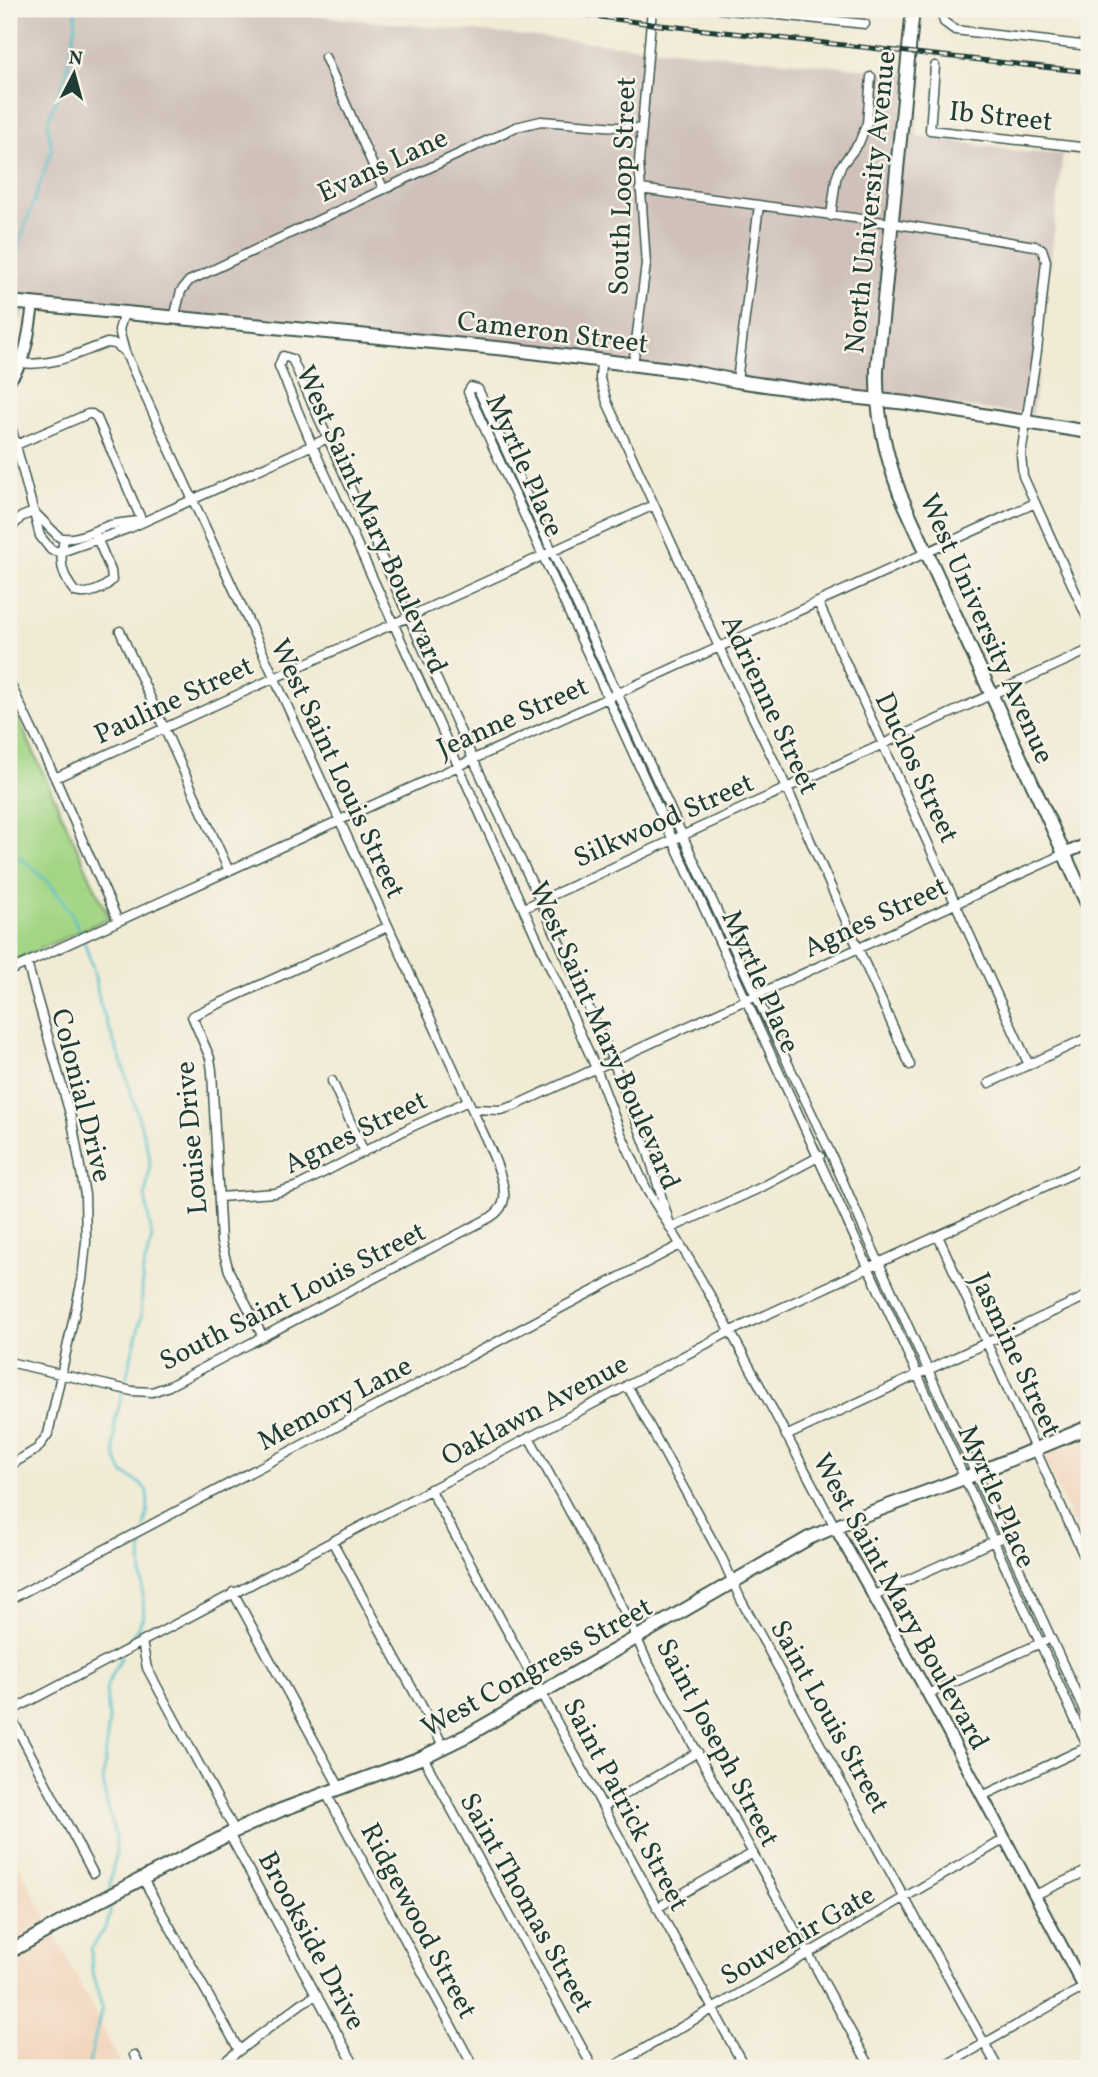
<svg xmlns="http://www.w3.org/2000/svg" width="1098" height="2077" font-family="Vollkorn,serif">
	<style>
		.built { fill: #f2d5bd }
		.industrial { fill: #cfc1ba }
		.green { fill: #a3d585; stroke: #61895c; stroke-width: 2 }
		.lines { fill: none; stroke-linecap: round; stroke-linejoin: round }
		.stream { stroke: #55c2cb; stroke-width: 2.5 }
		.minor-casing { stroke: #3e574c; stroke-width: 11 }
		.tertiary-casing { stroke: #3e574c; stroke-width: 14 }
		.secondary-casing { stroke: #3e574c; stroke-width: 16 }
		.primary-casing { stroke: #3e574c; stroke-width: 16 }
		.minor { stroke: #fff; stroke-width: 8 }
		.tertiary { stroke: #fff; stroke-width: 10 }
		.secondary { stroke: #fff; stroke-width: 12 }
		.primary { stroke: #fff; stroke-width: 12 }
		.rail-casing { stroke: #1f3d34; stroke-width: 5 }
		.rail { stroke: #f7f3e8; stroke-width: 2.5; stroke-dasharray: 8; stroke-linecap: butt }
		.labels { text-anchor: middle; stroke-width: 5; stroke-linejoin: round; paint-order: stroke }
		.street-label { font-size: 28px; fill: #1f3d34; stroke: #f7f3e8 }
	</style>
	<rect width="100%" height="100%" fill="#f7f3e8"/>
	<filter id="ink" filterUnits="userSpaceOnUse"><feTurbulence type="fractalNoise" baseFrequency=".0143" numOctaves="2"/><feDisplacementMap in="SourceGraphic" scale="14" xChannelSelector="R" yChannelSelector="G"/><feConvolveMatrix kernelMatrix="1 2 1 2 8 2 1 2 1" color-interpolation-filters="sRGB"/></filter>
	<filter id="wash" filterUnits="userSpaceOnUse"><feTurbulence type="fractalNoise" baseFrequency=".00686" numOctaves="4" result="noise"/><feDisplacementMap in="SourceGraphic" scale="28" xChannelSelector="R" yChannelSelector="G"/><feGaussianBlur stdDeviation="1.57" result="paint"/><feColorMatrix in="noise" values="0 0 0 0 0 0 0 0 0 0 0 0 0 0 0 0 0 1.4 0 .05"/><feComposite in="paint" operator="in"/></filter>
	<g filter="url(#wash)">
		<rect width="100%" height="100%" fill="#f1ebd5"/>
		<path class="built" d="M1089,1437V1558L1045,1460L1047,1455Z
			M9,1845L123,2068H9Z"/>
		<path class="industrial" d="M9,9H243L921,74L916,136L1025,152L1063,154L1033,415L33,296L9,341Z"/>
		<path class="green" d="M9,698L109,918L9,963Z"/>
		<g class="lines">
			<path class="stream" d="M11,289L12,273L22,235L52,149L48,128L49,117L65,79L75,29L76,9
				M9,312V311
				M9,847C17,857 28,863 37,872C57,889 72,911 81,935
				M84,941L94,972L100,1004L123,1066L149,1153L150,1169L145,1196L152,1238L143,1270L141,1318L115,1422L114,1444L116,1458L123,1473L141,1484L147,1491L148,1510L144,1526
				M126,1647L144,1616L141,1561L143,1533
				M110,1892V1880L116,1854V1838L106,1800L103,1780L109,1716L106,1692L107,1685L122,1656
				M88,2068L102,2007L92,1972L91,1949L106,1927L110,1914V1902"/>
		</g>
	</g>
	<g filter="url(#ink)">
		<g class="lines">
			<defs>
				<path id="minor" d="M720,9L865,24
					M941,9L944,22L955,30L1089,46
					M325,57L383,188
					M935,66L930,130L1089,148
					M640,189L891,223L1035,246L1042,249L1046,261L1037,351L1021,455L1023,476L1089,622
					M831,216L836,179L841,166L859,143L867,123L871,77
					M174,318L181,291L189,281L516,127L541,121L642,129
					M601,361L600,379L607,402L719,647L787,788L910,1065
					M21,363C53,367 78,353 107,343L115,344L123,350
					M633,365L646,264L639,162L652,9
					M737,381L759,205
					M9,419L40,536L51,550L61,552L130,528L328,438
					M16,445L88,414H92L97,418L142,521
					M35,513L59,537C76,542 94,530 110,525C119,523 129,522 139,521
					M9,531L21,517L33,512
					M64,539C59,560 61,575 75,592C87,596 104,589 112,580L111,571L94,531
					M818,602L1029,1065
					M120,631L229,871
					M9,681L55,778L118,921
					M55,778L654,505
					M524,908L1089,650
					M9,971L1035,503
					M332,1081L364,1152
					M989,1083L1089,1037
					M472,1109L501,1110L514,1106L1064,854
					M219,1197L275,1193L298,1186L409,1128L468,1101
					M671,1228L647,1149L613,1061L540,900L473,759L292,359L283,356L279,366L312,445L596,1068L621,1134L647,1190C716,1299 775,1414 835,1527
					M671,1228L762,1187L820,1156
					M938,1236L1089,1567
					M263,1337L229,1271L221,1242L212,1071L210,1058L192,1016L387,927
					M9,1362L132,1391L152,1392L169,1386L491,1217C497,1213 503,1207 504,1199C507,1178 481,1130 472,1109L125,352L119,330L124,313
					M627,1385L722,1558L741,1600L998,2068
					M786,1436L1089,1295
					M529,1437L627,1616L646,1659L871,2068
					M9,1466L37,1449L48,1434L82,1280L86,1242L85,1195L72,1121L27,963
					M430,1489L745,2068
					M332,1541L444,1747
					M233,1592L340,1788
					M872,1596L1005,1536
					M9,1600L680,1245
					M142,1642L147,1668L235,1831
					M928,1694L1045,1641
					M9,1712L729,1332L1089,1166
					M9,1713L93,1873
					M1089,1721L879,1263L830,1152L756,996L478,389L471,387L468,392C674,846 884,1297 1089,1750
					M423,1757L593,2068
					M326,1793L474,2068
					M982,1796L1089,1746
					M603,1807L698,1752
					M229,1834L356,2068
					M143,1879L239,2050
					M1035,1895L1089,1870
					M657,1908L753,1853
					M134,2055L141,2068
					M216,2068L302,2003L317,1995
					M611,2068L1005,1839
					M941,2068L1084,1987"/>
				<path id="tertiary" d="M9,381C27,360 29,331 33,305
					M1064,854L1089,843
					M835,1527L928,1694L1089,1997"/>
				<path id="secondary" d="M913,9L877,370C876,413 885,454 900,494L1089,908
					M9,1952L97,1902L235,1831L281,1810L423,1757L468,1735L809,1538L856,1518L975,1474L1089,1427"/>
				<path id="primary" d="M9,302L507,349L686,371L737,381L841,396L907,403L1089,432"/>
			</defs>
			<use href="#minor" class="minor-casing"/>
			<use href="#tertiary" class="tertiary-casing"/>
			<use href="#secondary" class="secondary-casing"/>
			<use href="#primary" class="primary-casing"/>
			<use href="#minor" class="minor"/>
			<use href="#tertiary" class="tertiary"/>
			<use href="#secondary" class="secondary"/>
			<use href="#primary" class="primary"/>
			<defs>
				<path id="rail" d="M543,9L651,24L1089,72"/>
			</defs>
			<use href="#rail" class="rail-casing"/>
			<use href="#rail" class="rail"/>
		</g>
	</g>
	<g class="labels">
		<g class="street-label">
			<text transform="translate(1001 115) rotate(6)" y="10">Ib Street</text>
			<text transform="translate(382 164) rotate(-25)" y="10">Evans Lane</text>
			<text transform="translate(621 186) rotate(-88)" y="10">South Loop Street</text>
			<text transform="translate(869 202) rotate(-84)" y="10">North University Avenue</text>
			<text transform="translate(553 331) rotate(7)" y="10">Cameron Street</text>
			<text transform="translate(526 465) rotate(66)" y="10">Myrtle Place</text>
			<text transform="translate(373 519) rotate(66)" y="10">West Saint Mary Boulevard</text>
			<text transform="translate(988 628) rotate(66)" y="10">West University Avenue</text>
			<text transform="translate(173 699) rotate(-25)" y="10">Pauline Street</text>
			<text transform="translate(771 704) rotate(65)" y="10">Adrienne Street</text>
			<text transform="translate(512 716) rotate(-24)" y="10">Jeanne Street</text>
			<text transform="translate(918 767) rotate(65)" y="10">Duclos Street</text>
			<text transform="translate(339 768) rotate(65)" y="10">West Saint Louis Street</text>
			<text transform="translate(663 819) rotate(-24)" y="10">Silkwood Street</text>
			<text transform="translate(875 916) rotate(-25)" y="10">Agnes Street</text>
			<text transform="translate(762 981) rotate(66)" y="10">Myrtle Place</text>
			<text transform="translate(606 1035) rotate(66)" y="10">West Saint Mary Boulevard</text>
			<text transform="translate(83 1095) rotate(76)" y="10">Colonial Drive</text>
			<text transform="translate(355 1131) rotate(-26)" y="10">Agnes Street</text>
			<text transform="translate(190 1138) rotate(-95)" y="10">Louise Drive</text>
			<text transform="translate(292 1295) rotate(-27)" y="10">South Saint Louis Street</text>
			<text transform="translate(1017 1354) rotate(65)" y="10">Jasmine Street</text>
			<text transform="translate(334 1402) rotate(-28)" y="10">Memory Lane</text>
			<text transform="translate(534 1409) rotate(-28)" y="10">Oaklawn Avenue</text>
			<text transform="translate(998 1496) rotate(66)" y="10">Myrtle Place</text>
			<text transform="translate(902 1601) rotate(61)" y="10">West Saint Mary Boulevard</text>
			<text transform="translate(536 1666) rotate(-29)" y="10">West Congress Street</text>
			<text transform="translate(831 1716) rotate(61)" y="10">Saint Louis Street</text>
			<text transform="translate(719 1742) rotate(62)" y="10">Saint Joseph Street</text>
			<text transform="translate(627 1804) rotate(62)" y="10">Saint Patrick Street</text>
			<text transform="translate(528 1902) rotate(61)" y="10">Saint Thomas Street</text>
			<text transform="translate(420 1920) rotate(62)" y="10">Ridgewood Street</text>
			<text transform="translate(797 1934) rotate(-30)" y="10">Souvenir Gate</text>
			<text transform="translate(313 1940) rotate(62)" y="10">Brookside Drive</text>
		</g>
	</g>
	<rect width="1098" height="2077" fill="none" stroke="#f7f3e8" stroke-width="35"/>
	<g transform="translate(74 74) rotate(6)" stroke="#f7f3e8" stroke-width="5" paint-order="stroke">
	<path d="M0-5L12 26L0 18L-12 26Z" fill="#1f3d34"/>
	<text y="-10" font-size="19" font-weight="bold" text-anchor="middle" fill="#1f3d34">N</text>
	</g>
</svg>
